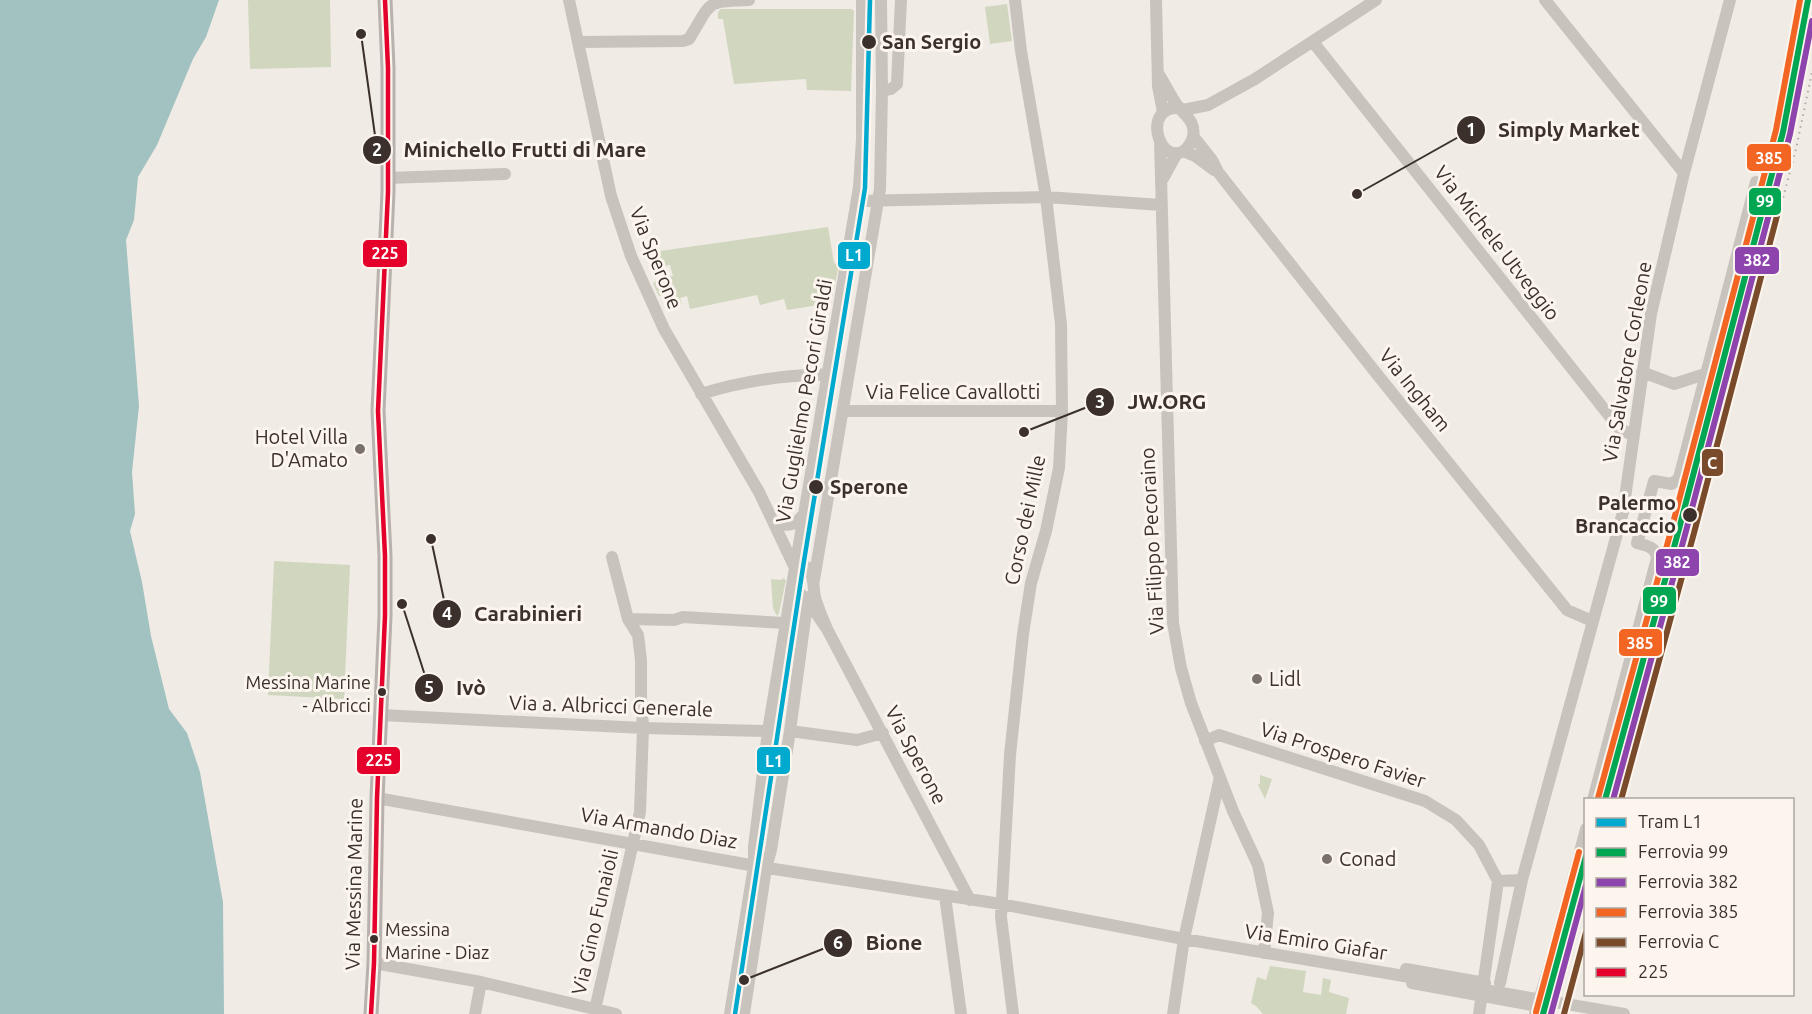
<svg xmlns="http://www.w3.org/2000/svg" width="1812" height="1014" font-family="Ubuntu,sans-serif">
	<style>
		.green { fill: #d1d6bf }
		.water { fill: #a1c2c1 }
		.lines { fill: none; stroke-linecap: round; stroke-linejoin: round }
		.minor { stroke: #c9c3be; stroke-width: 12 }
		.major { stroke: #b8b1ad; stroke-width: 15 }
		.rail { stroke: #b1aca8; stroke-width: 2; stroke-dasharray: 1.5 4.5; stroke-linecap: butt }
		.minor-bridge { stroke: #c9c3be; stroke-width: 12 }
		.bus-1-casing { stroke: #fbf5ee; stroke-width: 9 }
		.bus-1 { stroke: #e4002b; stroke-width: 4.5 }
		.rail-1-casing { stroke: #fbf5ee; stroke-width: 10 }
		.rail-2-casing { stroke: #fbf5ee; stroke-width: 10 }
		.rail-3-casing { stroke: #fbf5ee; stroke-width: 10 }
		.rail-4-casing { stroke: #fbf5ee; stroke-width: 10 }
		.rail-1 { stroke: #00a651; stroke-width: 6 }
		.rail-2 { stroke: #8e44ad; stroke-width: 6 }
		.rail-3 { stroke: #f26522; stroke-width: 6 }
		.rail-4 { stroke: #7a4b2a; stroke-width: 6 }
		.tram-1-casing { stroke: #fbf5ee; stroke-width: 9 }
		.tram-1 { stroke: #00a9ce; stroke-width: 4.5 }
		.stop-dot { fill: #3b302b; stroke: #fbf5ee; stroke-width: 2 }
		.poi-dot { fill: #7a716c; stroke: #fbf5ee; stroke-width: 2 }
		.labels { text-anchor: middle; stroke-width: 6; stroke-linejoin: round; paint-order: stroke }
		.bus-label { font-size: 18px; fill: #3b302b; stroke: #fbf5ee; text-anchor: end }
		.stop-label { font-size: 20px; font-weight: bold; fill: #3b302b; stroke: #fbf5ee; text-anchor: start }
		.street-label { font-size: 20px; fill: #3b302b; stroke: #fbf5ee }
		.poi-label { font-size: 20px; fill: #3b302b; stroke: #fbf5ee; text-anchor: start }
		.leader { fill: none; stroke: #3b302b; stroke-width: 2 }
		.callout-dot { fill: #3b302b; stroke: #fbf5ee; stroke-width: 2 }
		.mark-label { font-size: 18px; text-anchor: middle; font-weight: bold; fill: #fff }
		.callout-label { font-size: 21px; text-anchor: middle; font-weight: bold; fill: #3b302b; stroke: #fbf5ee; stroke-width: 6; stroke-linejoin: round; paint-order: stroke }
		.line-badge { stroke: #fbf5ee; stroke-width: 2 }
		.badge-label { font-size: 16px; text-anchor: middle; font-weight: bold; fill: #fff }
	</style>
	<rect width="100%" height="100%" fill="#f0ebe5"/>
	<path class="green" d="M248,0H330L331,67L250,69Z
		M1007,4L1012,41L990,44L985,7Z
		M721,9H852L854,11L851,91L807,90L806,79L734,84L723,19H718V12Z
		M828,227L834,263L839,265L831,303L787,310L784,299L760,305L757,295L690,309L687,296L680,298L682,304L677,306L671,294L659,296L653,283L662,278L673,276L670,265L655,267L648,254L660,251Z
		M274,561L350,565L344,699L268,695Z
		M783,578L786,580L779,613L777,616L773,608L771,579L781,580Z
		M1260,775L1272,779L1265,799L1258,785L1260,783Z
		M1270,966L1306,971L1303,992L1321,995L1323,978L1331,980L1329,992L1349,998L1346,1014H1263L1256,1006L1251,1003L1257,977L1266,980Z"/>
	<path class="water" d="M0,0H219L206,37L193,59L157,145L138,177L134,220L126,240L139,406L132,472L135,514L130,531L142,582L151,636L169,709L187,733L200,772L223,902L224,1014H0Z"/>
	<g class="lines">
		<path class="minor" d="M569,0L611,196L631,256L664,329L759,492L795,568
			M1156,0L1158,86L1163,112
			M1545,0L1684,173
			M579,42L683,41L689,39C712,2 704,1 749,0
			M1313,42L1619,428L1632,435
			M1158,73C1165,84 1170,95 1177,105C1185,116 1196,121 1193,137C1191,143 1188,149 1182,152C1157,163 1143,105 1179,108
			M882,91L891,89L897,84L901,0
			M1183,110L1208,105L1255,79L1376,0
			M1193,136L1212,160L1218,172L1376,373L1567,610L1592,621
			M1160,140L1173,623L1181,668L1191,703L1233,811L1258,865L1268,913L1264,953
			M1183,151L1195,156L1214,170
			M387,178L505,174
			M1161,182L1177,153
			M857,201L1046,197L1161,205
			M1642,372L1674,384L1705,374
			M701,394C742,381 786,375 829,374
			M843,411H1062
			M778,523C791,527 796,524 804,514
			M795,554L803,567H807C816,577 812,589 816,601C819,610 823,620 827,629L970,900
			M814,580L880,189L882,91L881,0
			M628,619L674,620L683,617L785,623
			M827,629L807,600L795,589L793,580L859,187L862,139V0
			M381,715L643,728L768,731
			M790,731L857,740L883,733
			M1205,741L1219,735L1425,801L1456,820L1479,845L1498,881L1479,1014
			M377,798L761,867L1001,904L1184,939L1404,976
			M1593,800L1657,558C1656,547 1647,546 1637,543L1654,481L1672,484L1679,478L1756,182
			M1498,881L1522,880
			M945,896L961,1014
			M374,963L481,982L616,1014
			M1406,969L1485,983
			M1412,983L1537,1006
			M1500,983L1522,880L1623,512L1651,314L1684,173L1730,0
			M475,1014L481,982
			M594,1014L640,812L643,728L641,695V660L638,635L628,619L612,557
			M730,1014L754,866V847L768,731L793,580
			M744,1014L766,868L771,850L790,731L808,597
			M1013,1014L1001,917L1010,755L1023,634L1031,583L1046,531L1059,468L1062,411L1061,324L1046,197L1021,51L1015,0
			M1173,1014L1184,939L1220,777
			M1535,1014L1553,954L1586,829"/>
		<path class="major" d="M371,1014L374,963L377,798L385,616V556L378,411L388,192V68L385,0"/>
		<path class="rail" d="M1740,328L1763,208
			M1621,800L1655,682L1796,149L1812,72
			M1555,1014L1586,899"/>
		<path class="minor-bridge" d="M1404,976L1624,1014"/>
		<defs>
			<path id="bus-1" d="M371,1014L374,963L377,798L385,616V556L378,411L388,192V68L385,0"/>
		</defs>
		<use href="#bus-1" class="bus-1-casing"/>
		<use href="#bus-1" class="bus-1"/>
		<defs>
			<path id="rail-1" d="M1605,800L1679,529L1783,132L1808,0
				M1543,1014L1586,856"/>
			<path id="rail-2" d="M1613,800L1686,531L1790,134L1812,21
				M1551,1014L1586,885"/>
			<path id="rail-3" d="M1598,798L1672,527L1776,130L1800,0
				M1536,1012L1579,852"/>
			<path id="rail-4" d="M1621,800L1694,533L1778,212
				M1564,1014L1586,932"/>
		</defs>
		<use href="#rail-1" class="rail-1-casing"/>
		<use href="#rail-2" class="rail-2-casing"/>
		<use href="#rail-3" class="rail-3-casing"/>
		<use href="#rail-4" class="rail-4-casing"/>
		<use href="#rail-1" class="rail-1"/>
		<use href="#rail-2" class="rail-2"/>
		<use href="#rail-3" class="rail-3"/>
		<use href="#rail-4" class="rail-4"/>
		<defs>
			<path id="tram-1" d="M735,1014L803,567L865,188L870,0"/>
		</defs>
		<use href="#tram-1" class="tram-1-casing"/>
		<use href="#tram-1" class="tram-1"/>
	</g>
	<g class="stop-dot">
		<circle cx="869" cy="42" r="8"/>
		<circle cx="816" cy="487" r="8"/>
		<circle cx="1690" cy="515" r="8"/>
		<circle cx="382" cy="692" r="5"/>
		<circle cx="374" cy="939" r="5"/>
	</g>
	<g class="poi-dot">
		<circle cx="360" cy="449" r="6"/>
		<circle cx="1257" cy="679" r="6"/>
		<circle cx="1327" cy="859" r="6"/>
	</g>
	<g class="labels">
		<g class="bus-label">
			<text x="371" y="689">Messina Marine<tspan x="371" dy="23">- Albricci</tspan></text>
			<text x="385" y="936" text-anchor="start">Messina<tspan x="385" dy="23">Marine - Diaz</tspan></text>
		</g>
		<g class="stop-label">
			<text x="882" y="49">San Sergio</text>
			<text x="830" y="494">Sperone</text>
			<text x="1676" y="510" text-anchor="end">Palermo<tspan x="1676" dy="23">Brancaccio</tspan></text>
		</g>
		<g class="street-label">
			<text transform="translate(1497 243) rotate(52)" y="7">Via Michele Utveggio</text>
			<text transform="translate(656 258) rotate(68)" y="7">Via Sperone</text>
			<text transform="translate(1627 362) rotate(-80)" y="7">Via Salvatore Corleone</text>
			<text transform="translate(1415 390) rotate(51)" y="7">Via Ingham</text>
			<text x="953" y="399">Via Felice Cavallotti</text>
			<text transform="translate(804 401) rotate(-80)" y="7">Via Guglielmo Pecori Giraldi</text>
			<text transform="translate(1025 520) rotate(-78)" y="7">Corso dei Mille</text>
			<text transform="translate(1152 541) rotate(-93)" y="7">Via Filippo Pecoraino</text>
			<text transform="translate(611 706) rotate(2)" y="7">Via a. Albricci Generale</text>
			<text transform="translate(916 755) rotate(62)" y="7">Via Sperone</text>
			<text transform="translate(1343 755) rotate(18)" y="7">Via Prospero Favier</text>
			<text transform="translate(659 828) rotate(10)" y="7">Via Armando Diaz</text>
			<text transform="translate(354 884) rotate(-89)" y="7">Via Messina Marine</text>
			<text transform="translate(595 922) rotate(-77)" y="7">Via Gino Funaioli</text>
			<text transform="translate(1316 942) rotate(9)" y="7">Via Emiro Giafar</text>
		</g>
		<g class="poi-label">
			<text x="348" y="444" text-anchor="end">Hotel Villa<tspan x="348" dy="23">D'Amato</tspan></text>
			<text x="1269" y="686">Lidl</text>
			<text x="1339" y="866">Conad</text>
		</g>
	</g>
	<path class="leader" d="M1357 194L1471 130M361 34L377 150M1024 432L1100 402M431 539L447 614M402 604L429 688M744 980L838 943"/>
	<g class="callout-dot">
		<circle cx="1357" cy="194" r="6"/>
		<circle cx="361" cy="34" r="6"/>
		<circle cx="1024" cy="432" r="6"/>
		<circle cx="431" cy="539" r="6"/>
		<circle cx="402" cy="604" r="6"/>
		<circle cx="744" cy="980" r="6"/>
		<circle cx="1471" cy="130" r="15"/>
		<circle cx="377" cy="150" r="15"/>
		<circle cx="1100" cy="402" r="15"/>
		<circle cx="447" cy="614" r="15"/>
		<circle cx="429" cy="688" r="15"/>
		<circle cx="838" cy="943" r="15"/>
	</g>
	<g class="mark-label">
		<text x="1471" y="136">1</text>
		<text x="377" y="156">2</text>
		<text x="1100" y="408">3</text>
		<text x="447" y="620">4</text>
		<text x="429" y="694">5</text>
		<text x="838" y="949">6</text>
	</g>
	<g class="callout-label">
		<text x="1569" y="137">Simply Market</text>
		<text x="525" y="157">Minichello Frutti di Mare</text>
		<text x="1167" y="409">JW.ORG</text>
		<text x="528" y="621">Carabinieri</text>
		<text x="471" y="695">Ivò</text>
		<text x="894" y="950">Bione</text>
	</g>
	<g class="line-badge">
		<rect x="1746" y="143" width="46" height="29" rx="6" fill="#f26522"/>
		<rect x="1748" y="187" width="34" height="29" rx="6" fill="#00a651"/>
		<rect x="362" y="239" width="46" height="29" rx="6" fill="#e4002b"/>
		<rect x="837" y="241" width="34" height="29" rx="6" fill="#00a9ce"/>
		<rect x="1734" y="246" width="46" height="29" rx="6" fill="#8e44ad"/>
		<rect x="1701" y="448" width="23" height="29" rx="6" fill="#7a4b2a"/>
		<rect x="1655" y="548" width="45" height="29" rx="6" fill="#8e44ad"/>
		<rect x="1642" y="586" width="35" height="29" rx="6" fill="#00a651"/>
		<rect x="1618" y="628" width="45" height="29" rx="6" fill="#f26522"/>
		<rect x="356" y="746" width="45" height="29" rx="6" fill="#e4002b"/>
		<rect x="756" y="746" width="35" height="29" rx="6" fill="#00a9ce"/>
	</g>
	<g class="badge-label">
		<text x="1769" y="164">385</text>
		<text x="1765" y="207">99</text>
		<text x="385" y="259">225</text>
		<text x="854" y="261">L1</text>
		<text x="1757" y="266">382</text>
		<text x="1712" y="469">C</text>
		<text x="1677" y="568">382</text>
		<text x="1659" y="607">99</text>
		<text x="1640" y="649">385</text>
		<text x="379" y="766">225</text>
		<text x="774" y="767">L1</text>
	</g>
	<rect x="1584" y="798" width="210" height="198" fill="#fbf5ee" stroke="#aea6a0" stroke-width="1.5"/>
	<rect x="1596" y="818" width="30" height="9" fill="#00a9ce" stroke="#aea6a0" stroke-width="1.5"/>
	<text x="1638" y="828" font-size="18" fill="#3b302b">Tram L1</text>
	<rect x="1596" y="848" width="30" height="9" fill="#00a651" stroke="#aea6a0" stroke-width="1.5"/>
	<text x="1638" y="858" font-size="18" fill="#3b302b">Ferrovia 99</text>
	<rect x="1596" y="878" width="30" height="9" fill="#8e44ad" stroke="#aea6a0" stroke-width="1.5"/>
	<text x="1638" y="888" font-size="18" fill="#3b302b">Ferrovia 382</text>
	<rect x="1596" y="908" width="30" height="9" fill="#f26522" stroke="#aea6a0" stroke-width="1.5"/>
	<text x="1638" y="918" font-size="18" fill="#3b302b">Ferrovia 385</text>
	<rect x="1596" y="938" width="30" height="9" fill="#7a4b2a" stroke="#aea6a0" stroke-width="1.5"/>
	<text x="1638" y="948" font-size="18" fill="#3b302b">Ferrovia C</text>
	<rect x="1596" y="968" width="30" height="9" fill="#e4002b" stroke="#aea6a0" stroke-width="1.5"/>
	<text x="1638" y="978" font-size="18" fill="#3b302b">225</text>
</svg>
